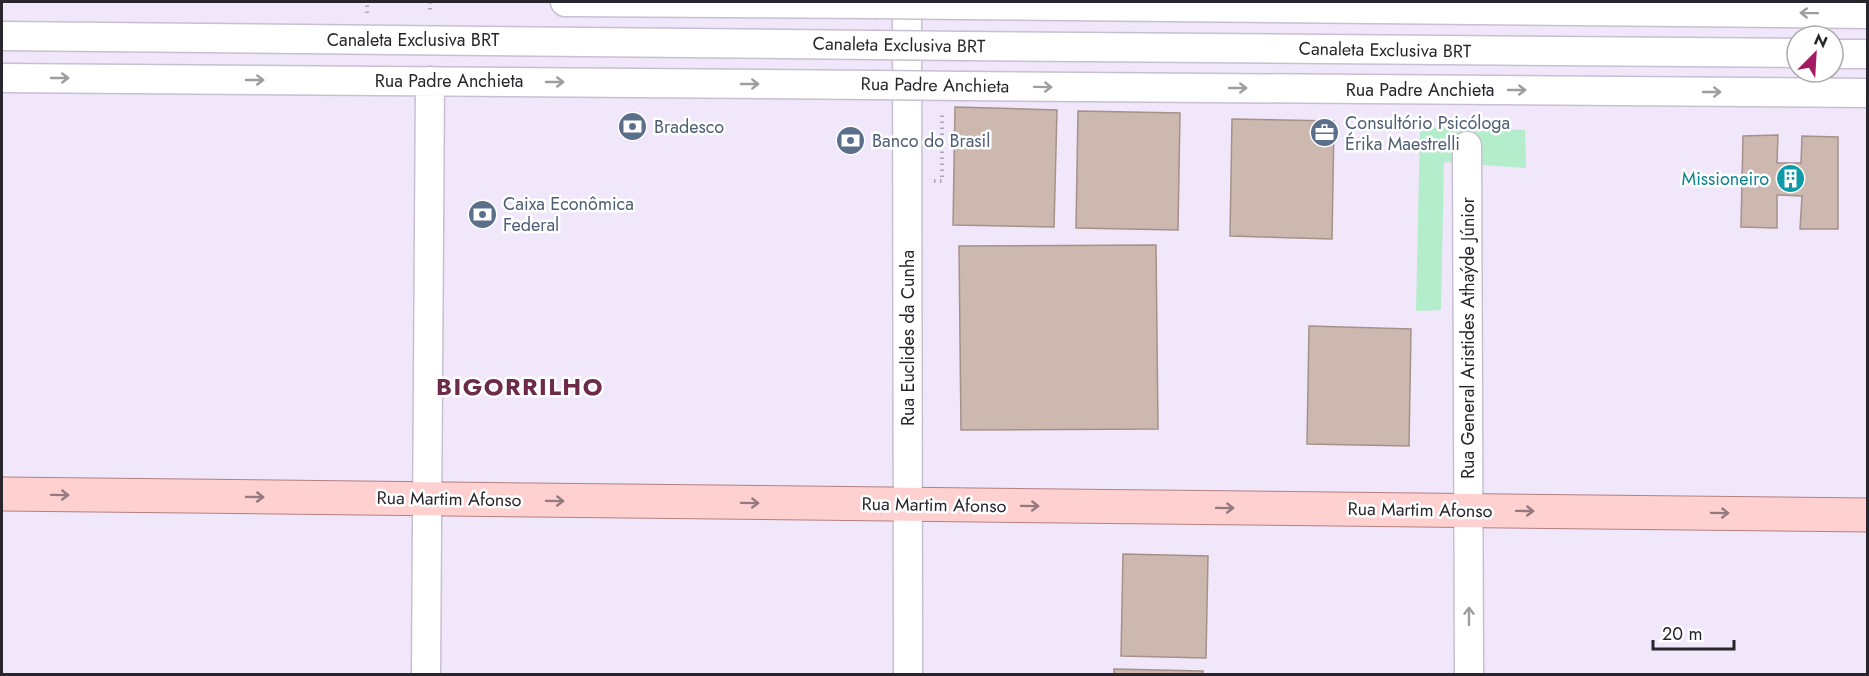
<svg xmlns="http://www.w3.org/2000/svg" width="1869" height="676" font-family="Jost,sans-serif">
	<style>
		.green { fill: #b4edcc }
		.building { fill: #cdb8b0; stroke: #a5918a; stroke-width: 1.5 }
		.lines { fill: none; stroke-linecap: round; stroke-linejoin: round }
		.minor-casing { stroke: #c8bfd1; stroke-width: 31 }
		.major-casing { stroke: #b38081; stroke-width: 35 }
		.path { stroke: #ada6b5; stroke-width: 4; stroke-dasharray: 1.5 4.5; stroke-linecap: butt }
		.minor { stroke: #fff; stroke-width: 28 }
		.major { stroke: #fed0cf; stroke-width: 33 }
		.minor-bridge-casing { stroke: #c8bfd1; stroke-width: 31; stroke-linecap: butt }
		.minor-bridge { stroke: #fff; stroke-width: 28 }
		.oneway { stroke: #9e9da0 }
		.oneway2 { stroke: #937a7e }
		.labels { text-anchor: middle; stroke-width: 5; stroke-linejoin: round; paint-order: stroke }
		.street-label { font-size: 18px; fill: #28252c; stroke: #fff }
		.service-label { font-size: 18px; fill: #4e5e75; stroke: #fff; text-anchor: start }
		.culture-label { font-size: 18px; fill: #0d838f; stroke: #fff; text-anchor: end }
		.district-label { font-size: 24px; font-weight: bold; letter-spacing: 1.5px; fill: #6d2b49; stroke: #fff }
	</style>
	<rect width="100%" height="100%" fill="#f0e7fa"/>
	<path class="green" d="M1420,127L1525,130L1526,168L1444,162L1441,310L1416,311Z"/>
	<path class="building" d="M955,107L1057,110L1054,227L953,225Z
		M1078,111L1180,113L1178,230L1076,228Z
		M1232,119L1334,121L1332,239L1230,236Z
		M1778,135L1777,163H1801L1802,136L1838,137V229H1800L1802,196L1777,195V228L1741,227L1743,136Z
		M1156,245L1158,429L961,430L959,246Z
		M1309,326L1411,329L1409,446L1307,444Z
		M1123,554L1208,556L1206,658L1121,656Z
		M1114,669L1203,671V674H1114Z"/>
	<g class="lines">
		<defs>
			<path id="minor" d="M565,2L874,4
				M907,2L908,674
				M964,5L1868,14
				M2,36L874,45
				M964,46L1797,53
				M1833,54H1868
				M2,78L874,85
				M964,86L1868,93
				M1467,146L1469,674
				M426,674L430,81"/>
			<path id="major" d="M2,494L1868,515"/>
		</defs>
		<use href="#minor" class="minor-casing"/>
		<use href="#major" class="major-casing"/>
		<path class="path" d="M430,2V13
			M367,13V2
			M934,181H942V113"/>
		<use href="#minor" class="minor"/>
		<use href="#major" class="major"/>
		<defs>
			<path id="minor-bridge" d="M874,4L964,5
				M874,45L964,46
				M874,85L964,86"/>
		</defs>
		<use href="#minor-bridge" class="minor-bridge-casing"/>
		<use href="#minor-bridge" class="minor-bridge"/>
	</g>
	<defs><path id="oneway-shaft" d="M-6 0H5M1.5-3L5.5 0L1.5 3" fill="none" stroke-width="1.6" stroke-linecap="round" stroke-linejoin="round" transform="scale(1.5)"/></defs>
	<g class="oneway">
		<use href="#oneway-shaft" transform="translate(1809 13) rotate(-179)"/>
		<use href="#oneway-shaft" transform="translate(60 78)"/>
		<use href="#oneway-shaft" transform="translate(255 80)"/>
		<use href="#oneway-shaft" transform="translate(555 82)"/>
		<use href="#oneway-shaft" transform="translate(750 84)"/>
		<use href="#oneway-shaft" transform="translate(1043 87) rotate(1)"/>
		<use href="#oneway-shaft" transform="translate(1238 88)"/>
		<use href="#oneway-shaft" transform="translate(1517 90)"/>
		<use href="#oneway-shaft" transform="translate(1712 92)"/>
		<use href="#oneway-shaft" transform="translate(1469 616) rotate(-90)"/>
	</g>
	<g class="oneway2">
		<use href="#oneway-shaft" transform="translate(60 495) rotate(1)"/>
		<use href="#oneway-shaft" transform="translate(255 497) rotate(1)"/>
		<use href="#oneway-shaft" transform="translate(555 501) rotate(1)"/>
		<use href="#oneway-shaft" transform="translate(750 503) rotate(1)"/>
		<use href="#oneway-shaft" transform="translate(1030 506) rotate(1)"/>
		<use href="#oneway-shaft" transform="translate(1225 508) rotate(1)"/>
		<use href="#oneway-shaft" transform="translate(1525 511) rotate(1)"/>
		<use href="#oneway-shaft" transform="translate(1720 513) rotate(1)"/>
	</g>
	<defs>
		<symbol id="bank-disc" viewBox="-11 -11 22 22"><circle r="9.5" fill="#5c6f8a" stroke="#fff"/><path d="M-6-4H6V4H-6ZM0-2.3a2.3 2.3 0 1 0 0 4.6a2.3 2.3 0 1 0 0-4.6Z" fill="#fff"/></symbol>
		<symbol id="office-disc" viewBox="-11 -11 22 22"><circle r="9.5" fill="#5c6f8a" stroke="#fff"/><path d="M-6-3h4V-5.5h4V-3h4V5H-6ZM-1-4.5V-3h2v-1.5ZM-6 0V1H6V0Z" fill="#fff"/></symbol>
		<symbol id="building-disc" viewBox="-11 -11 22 22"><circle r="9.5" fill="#0f9aa8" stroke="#fff"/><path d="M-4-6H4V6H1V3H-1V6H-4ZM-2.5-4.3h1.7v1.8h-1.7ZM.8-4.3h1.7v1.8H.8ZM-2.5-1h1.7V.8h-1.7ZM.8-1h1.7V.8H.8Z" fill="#fff"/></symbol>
	</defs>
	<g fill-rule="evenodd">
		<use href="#bank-disc" x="616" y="110" width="33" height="33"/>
		<use href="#office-disc" x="1308" y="116" width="33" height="33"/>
		<use href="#bank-disc" x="834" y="124" width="33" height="33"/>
		<use href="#building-disc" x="1774" y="162" width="33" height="33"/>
		<use href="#bank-disc" x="466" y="198" width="33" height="33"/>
	</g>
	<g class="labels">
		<g class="street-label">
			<text x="413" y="46">Canaleta Exclusiva BRT</text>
			<text transform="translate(899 45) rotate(1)" y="6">Canaleta Exclusiva BRT</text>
			<text transform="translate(1385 50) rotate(1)" y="6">Canaleta Exclusiva BRT</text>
			<text x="449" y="87">Rua Padre Anchieta</text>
			<text transform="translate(935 85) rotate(1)" y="6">Rua Padre Anchieta</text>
			<text x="1420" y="96">Rua Padre Anchieta</text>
			<text transform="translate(908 338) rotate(-90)" y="6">Rua Euclides da Cunha</text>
			<text transform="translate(1468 338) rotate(-90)" y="6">Rua General Aristides Athaýde Júnior</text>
			<text transform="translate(449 499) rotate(1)" y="6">Rua Martim Afonso</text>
			<text transform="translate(934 505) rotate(1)" y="6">Rua Martim Afonso</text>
			<text transform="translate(1420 510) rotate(1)" y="6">Rua Martim Afonso</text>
		</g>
		<g class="service-label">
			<text x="1345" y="129">Consultório Psicóloga<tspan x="1345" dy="21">Érika Maestrelli</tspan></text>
			<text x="654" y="133">Bradesco</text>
			<text x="872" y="147">Banco do Brasil</text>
			<text x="503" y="210">Caixa Econômica<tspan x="503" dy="21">Federal</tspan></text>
		</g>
		<g class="culture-label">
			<text x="1769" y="185">Missioneiro</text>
		</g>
		<g class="district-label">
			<text x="520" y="395">BIGORRILHO</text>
		</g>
	</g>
	<rect width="1869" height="676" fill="none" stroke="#28252c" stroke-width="6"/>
	<g transform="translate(1815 54) rotate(24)"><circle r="28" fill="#ffffff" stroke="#a9a8ab" stroke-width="1.5"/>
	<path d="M0-4.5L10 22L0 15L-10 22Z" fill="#a31a63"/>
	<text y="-9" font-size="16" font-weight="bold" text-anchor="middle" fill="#28252c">N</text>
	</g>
	<path d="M1653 640v9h81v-9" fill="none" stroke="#28252c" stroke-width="3"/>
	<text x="1662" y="640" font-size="18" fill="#28252c" stroke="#ffffff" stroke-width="4.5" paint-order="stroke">20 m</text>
</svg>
